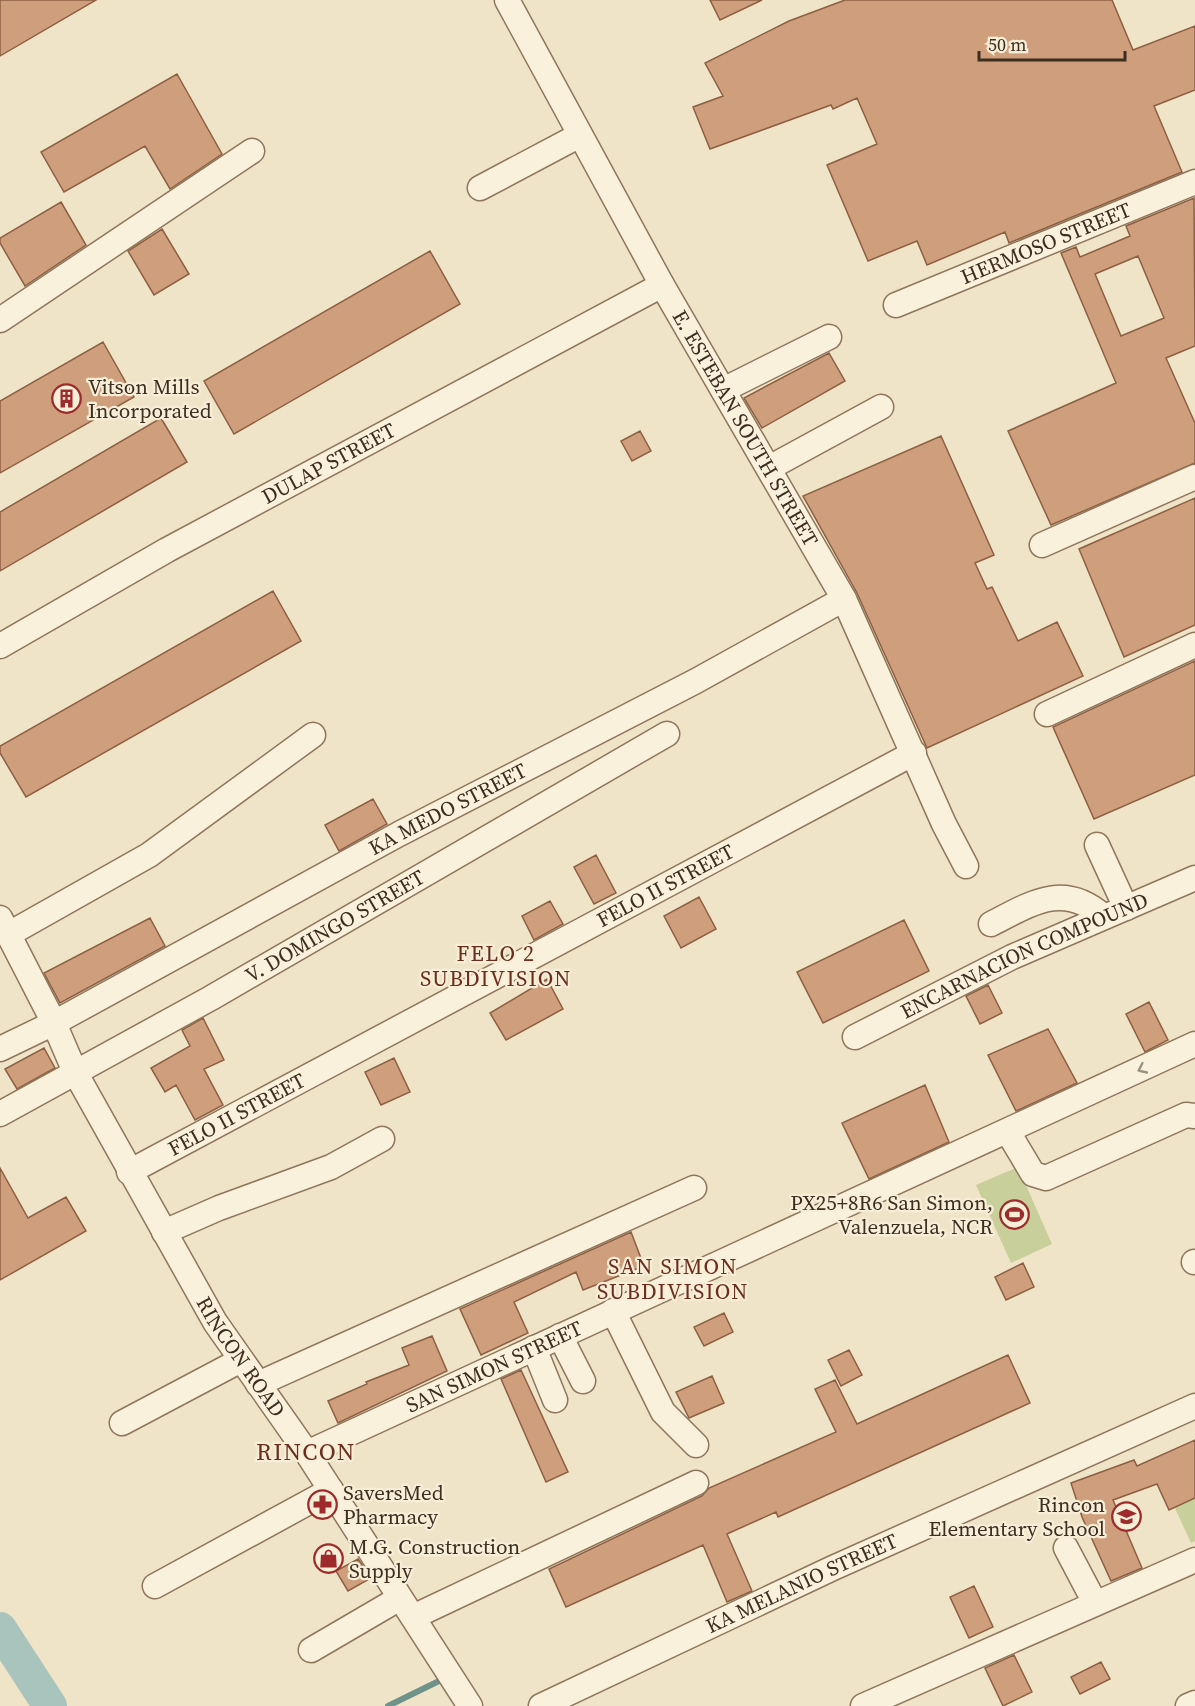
<svg xmlns="http://www.w3.org/2000/svg" width="1195" height="1706" font-family="'Source Serif 4',serif">
	<style>
		.green { fill: #c9cf9b }
		.lines { fill: none; stroke-linecap: round; stroke-linejoin: round }
		.stream { stroke: #6f938a; stroke-width: 6 }
		.river { stroke: #a9c4bc; stroke-width: 34 }
		.building { fill: #cf9f7d; stroke: #8d5f41; stroke-width: 1.5; fill-rule: evenodd }
		.minor-casing { stroke: #8d765c; stroke-width: 27 }
		.minor { stroke: #faf1dc; stroke-width: 24 }
		.oneway { stroke: #9c907e }
		.labels { text-anchor: middle; stroke-width: 4.5; stroke-linejoin: round; paint-order: stroke }
		.street-label { font-size: 21px; fill: #3d2e20; stroke: #f7eed8 }
		.poi-label { font-size: 21px; fill: #3d2e20; stroke: #f7eed8; text-anchor: start }
		.neighbourhood-label { font-size: 22px; letter-spacing: 1.5px; fill: #6b2e1e; stroke: #f7eed8 }
		.quarter-label { font-size: 24px; letter-spacing: 1.5px; fill: #6b2e1e; stroke: #f7eed8 }
	</style>
	<rect width="100%" height="100%" fill="#f0e4c8"/>
	<path class="green" d="M1018,1167L1052,1244L1011,1263L976,1185Z
		M1195,1444V1541L1191,1543L1154,1463Z"/>
	<g class="lines">
		<path class="stream" d="M388,1706L439,1681"/>
		<path class="river" d="M0,1629L50,1706"/>
	</g>
	<path class="building" d="M0,0H96L0,56Z
		M710,0H762L720,20Z
		M845,0H1112L1133,50L1195,26V90L1154,106L1182,172L1009,243L1005,232L927,265L917,241L868,261L827,165L877,144L857,98L833,109L831,105L710,149L693,107L723,96L705,63L789,21Z
		M177,74L222,154L170,189L145,146L64,192L41,152Z
		M1194,198L1195,346L1166,358L1195,423V463L1051,525L1008,431L1116,383L1061,253L1076,247L1080,257L1130,236L1126,226ZM1138,256L1164,318L1121,336L1095,274Z
		M61,202L86,245L25,286L0,243V238Z
		M162,229L189,274L154,295L128,251Z
		M430,251L460,304L234,434L204,381Z
		M103,342L134,397L0,473V401Z
		M829,353L845,381L762,428L744,398Z
		M161,418L187,462L0,571V512Z
		M640,431L651,451L632,461L621,441Z
		M941,436L994,555L975,563L987,589L992,587L1018,641L1057,622L1083,676L927,748L857,593L803,496Z
		M1195,498V625L1124,657L1079,549Z
		M273,591L301,641L26,797L0,753V746Z
		M1195,661V775L1094,819L1053,727Z
		M373,799L387,824L339,851L325,825Z
		M596,855L616,893L594,904L574,867Z
		M699,897L716,929L681,948L664,916Z
		M550,901L563,924L534,940L522,916Z
		M150,918L165,946L60,1003L44,973Z
		M904,920L929,971L823,1023L797,972Z
		M547,979L563,1009L506,1040L490,1013Z
		M988,985L1002,1013L980,1024L966,996Z
		M1149,1002L1168,1040L1145,1052L1126,1014Z
		M203,1018L224,1060L204,1069L223,1105L195,1120L176,1085L165,1092L151,1068L190,1046L182,1030Z
		M1048,1029L1077,1083L1016,1111L988,1055Z
		M44,1048L55,1068L17,1089L5,1069Z
		M394,1058L410,1092L381,1105L365,1072Z
		M925,1085L949,1142L869,1179L842,1123Z
		M0,1168L28,1218L66,1197L86,1231L0,1280Z
		M631,1232L644,1266L583,1290L576,1272L514,1302L528,1333L481,1355L460,1309Z
		M1023,1263L1034,1287L1006,1300L995,1277Z
		M724,1313L733,1332L704,1346L694,1327Z
		M432,1336L447,1371L338,1423L328,1401L367,1384L366,1382L409,1365L402,1348Z
		M849,1350L862,1375L841,1386L828,1360Z
		M1008,1355L1030,1403L778,1517L776,1512L727,1534L752,1591L727,1602L703,1545L566,1607L549,1569L702,1496L709,1488L836,1432L815,1389L835,1380L857,1424Z
		M521,1370L568,1472L546,1482L501,1379Z
		M712,1376L724,1403L689,1418L676,1392Z
		M1195,1440V1498L1169,1510L1157,1484L1113,1500L1142,1568L1111,1581L1082,1517L1071,1483L1134,1460L1137,1466Z
		M358,1559L371,1578L348,1591L336,1571Z
		M974,1586L993,1627L969,1638L950,1597Z
		M1014,1655L1032,1692L1003,1706L985,1668Z
		M1101,1662L1110,1679L1080,1694L1071,1677Z"/>
	<g class="lines">
		<defs>
			<g id="minor">
				<path id="s1" d="M507,0L662,285L844,599L944,824L966,866"/>
				<path d="M480,188L580,135"/>
				<path id="s2" d="M896,305L1195,182"/>
				<path d="M0,320L252,151"/>
				<path d="M723,390L829,337"/>
				<path d="M769,468L881,407"/>
				<path d="M1042,545L1195,477"/>
				<path id="s3" d="M0,646L167,550L662,285"/>
				<path d="M1047,714L1195,645"/>
				<path d="M1097,845L1126,908"/>
				<path id="s4" d="M0,918L54,1023L75,1072L215,1322L307,1453L470,1706"/>
				<path d="M991,924C1032,903 1064,881 1104,917"/>
				<path d="M9,934L149,855L313,735"/>
				<path id="s5" d="M855,1037L1012,957L1195,878"/>
				<path id="s6" d="M0,1049L54,1023L399,834L696,681L844,599"/>
				<path id="s7" d="M0,1114L211,998L667,734"/>
				<path d="M1008,1132L1033,1174L1046,1178L1186,1115L1195,1116"/>
				<path id="s8" d="M129,1172L914,753"/>
				<path d="M164,1232L219,1208L331,1167L382,1139"/>
				<path d="M1194,1262H1195"/>
				<path d="M613,1311L663,1412L696,1445"/>
				<path d="M560,1336L583,1381"/>
				<path d="M534,1348L555,1400"/>
				<path d="M258,1384L694,1188"/>
				<path d="M122,1423L241,1360"/>
				<path id="s9" d="M307,1453L1195,1044"/>
				<path d="M1066,1548L1095,1603"/>
				<path d="M155,1586L331,1490"/>
				<path d="M413,1617L696,1483"/>
				<path d="M311,1650L400,1598"/>
				<path id="s10" d="M541,1706L833,1568L1195,1406"/>
				<path d="M863,1706L1195,1560"/>
				<path d="M1188,1706L1195,1703"/>
			</g>
		</defs>
		<use href="#minor" class="minor-casing"/>
		<use href="#minor" class="minor"/>
	</g>
	<defs><path id="oneway-chevron" d="M-2-3.5L2.5 0L-2 3.5" fill="none" stroke-width="1.6" stroke-linecap="round" stroke-linejoin="round" transform="scale(1.5)"/></defs>
	<use class="oneway" href="#oneway-chevron" transform="translate(1142 1069) rotate(155)"/>
	<defs>
		<symbol id="building-ring" viewBox="-11 -11 22 22"><circle r="9.5" fill="#f7eed8" stroke="#9e2a2b" stroke-width="1.5"/><path d="M-4-6H4V6H1V3H-1V6H-4ZM-2.5-4.3h1.7v1.8h-1.7ZM.8-4.3h1.7v1.8H.8ZM-2.5-1h1.7V.8h-1.7ZM.8-1h1.7V.8H.8Z" fill="#9e2a2b"/></symbol>
		<symbol id="stadium-ring" viewBox="-11 -11 22 22"><circle r="9.5" fill="#f7eed8" stroke="#9e2a2b" stroke-width="1.5"/><path d="M0-5a6.5 5 0 1 0 0 10a6.5 5 0 1 0 0-10ZM-3.5-1.8h7v3.6h-7Z" fill="#9e2a2b"/></symbol>
		<symbol id="pharmacy-ring" viewBox="-11 -11 22 22"><circle r="9.5" fill="#f7eed8" stroke="#9e2a2b" stroke-width="1.5"/><path d="M-2-6h4v4h4v4h-4v4h-4v-4h-4v-4h4Z" fill="#9e2a2b"/></symbol>
		<symbol id="school-ring" viewBox="-11 -11 22 22"><circle r="9.5" fill="#f7eed8" stroke="#9e2a2b" stroke-width="1.5"/><path d="M0-5L7-2L0 1L-7-2ZM-4 1L0 2.5L4 1V4Q0 6-4 4Z" fill="#9e2a2b"/></symbol>
		<symbol id="shop-ring" viewBox="-11 -11 22 22"><circle r="9.5" fill="#f7eed8" stroke="#9e2a2b" stroke-width="1.5"/><path d="M-5-2.5h2.3a2.7 3.5 0 0 1 5.4 0H5L5.5 6h-11ZM-1.5-2.5h3a1.5 2.3 0 0 0-3 0Z" fill="#9e2a2b"/></symbol>
	</defs>
	<g fill-rule="evenodd">
		<use href="#building-ring" x="50" y="382" width="33" height="33"/>
		<use href="#stadium-ring" x="998" y="1198" width="33" height="33"/>
		<use href="#pharmacy-ring" x="306" y="1488" width="33" height="33"/>
		<use href="#school-ring" x="1110" y="1500" width="33" height="33"/>
		<use href="#shop-ring" x="312" y="1542" width="33" height="33"/>
	</g>
	<g class="labels">
		<g class="street-label">
			<text dy="7" stroke="none"><textPath href="#s2" startOffset="162">HERMOSO STREET</textPath></text>
			<text dy="7" stroke="none"><textPath href="#s1" startOffset="490">E. ESTEBAN SOUTH STREET</textPath></text>
			<text dy="7" stroke="none"><textPath href="#s3" startOffset="376">DULAP STREET</textPath></text>
			<text dy="7" stroke="none"><textPath href="#s6" startOffset="508">KA MEDO STREET</textPath></text>
			<text dy="7" stroke="none"><textPath href="#s8" startOffset="608">FELO II STREET</textPath></text>
			<text dy="7" stroke="none"><textPath href="#s7" startOffset="384">V. DOMINGO STREET</textPath></text>
			<text dy="7" stroke="none"><textPath href="#s5" startOffset="188">ENCARNACION COMPOUND</textPath></text>
			<text dy="7" stroke="none"><textPath href="#s8" startOffset="122">FELO II STREET</textPath></text>
			<text dy="7" stroke="none"><textPath href="#s4" startOffset="501">RINCON ROAD</textPath></text>
			<text dy="7" stroke="none"><textPath href="#s9" startOffset="206">SAN SIMON STREET</textPath></text>
			<text dy="7" stroke="none"><textPath href="#s10" startOffset="288">KA MELANIO STREET</textPath></text>
		</g>
		<g class="poi-label">
			<text x="88" y="394">Vitson Mills<tspan x="88" dy="24">Incorporated</tspan></text>
			<text x="993" y="1210" text-anchor="end">PX25+8R6 San Simon,<tspan x="993" dy="24">Valenzuela, NCR</tspan></text>
			<text x="343" y="1500">SaversMed<tspan x="343" dy="24">Pharmacy</tspan></text>
			<text x="1105" y="1512" text-anchor="end">Rincon<tspan x="1105" dy="24">Elementary School</tspan></text>
			<text x="349" y="1554">M.G. Construction<tspan x="349" dy="24">Supply</tspan></text>
		</g>
		<g class="neighbourhood-label">
			<text x="496" y="961">FELO 2<tspan x="496" dy="25">SUBDIVISION</tspan></text>
			<text x="673" y="1274">SAN SIMON<tspan x="673" dy="25">SUBDIVISION</tspan></text>
		</g>
		<g class="quarter-label">
			<text x="306" y="1460">RINCON</text>
		</g>
	</g>
	<path d="M979 51v9h146v-9" fill="none" stroke="#3d2e20" stroke-width="3"/>
	<text x="988" y="51" font-size="18" fill="#3d2e20" stroke="#f7eed8" stroke-width="4.5" paint-order="stroke">50 m</text>
</svg>
